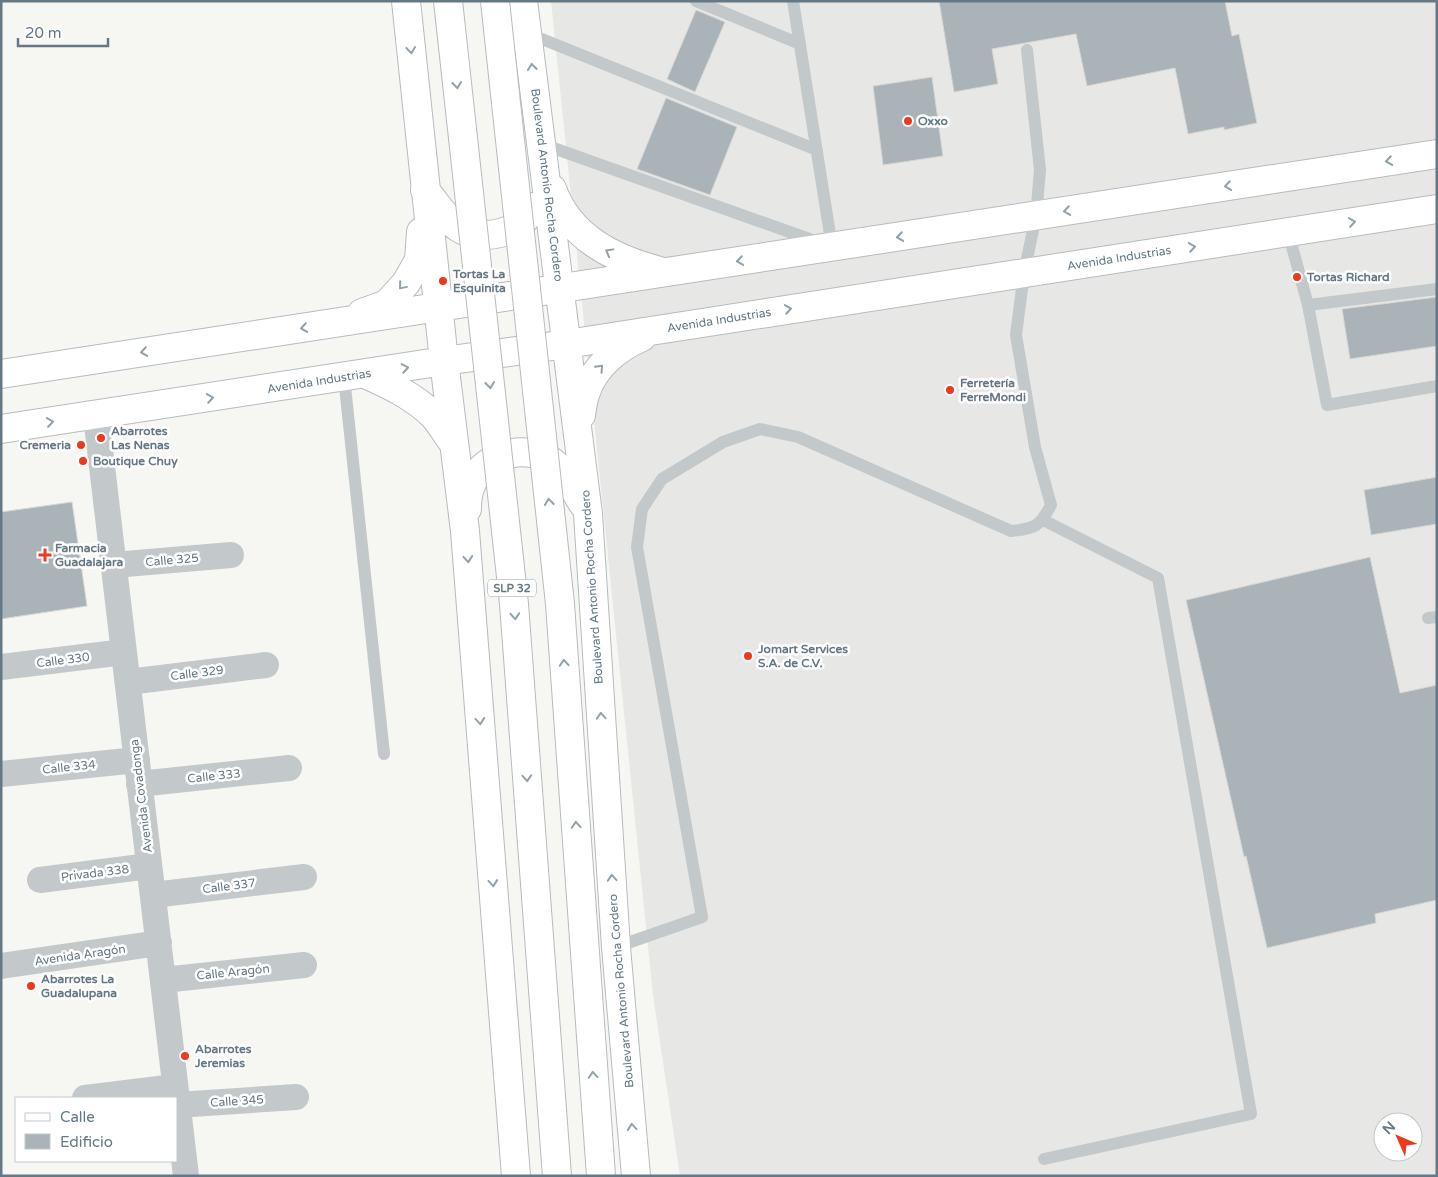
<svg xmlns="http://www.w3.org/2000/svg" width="1438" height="1177" font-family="'Varela Round',sans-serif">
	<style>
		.built { fill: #e7e7e6; fill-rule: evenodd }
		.building { fill: #aab4b8; stroke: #d7d7d5 }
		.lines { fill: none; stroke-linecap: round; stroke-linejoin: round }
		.secondary-casing { stroke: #b5bcbf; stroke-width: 30 }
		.lane { stroke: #c3c8ca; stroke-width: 12 }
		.street { stroke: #c3c8ca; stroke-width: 26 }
		.secondary { stroke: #fff; stroke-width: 28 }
		.highway-bridge-casing { stroke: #b8bbbe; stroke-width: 30; stroke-linecap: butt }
		.highway-bridge { stroke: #fff; stroke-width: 28 }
		.oneway { stroke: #92a1aa }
		.poi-dot { fill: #eb3a1e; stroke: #fff; stroke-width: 2 }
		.labels { text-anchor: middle; stroke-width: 5; stroke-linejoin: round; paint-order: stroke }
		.shield { fill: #fff; stroke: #92a1aa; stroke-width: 1 }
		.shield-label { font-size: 11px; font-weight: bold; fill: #647985 }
		.poi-label { font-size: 12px; font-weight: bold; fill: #647985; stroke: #fff; text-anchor: start }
		.street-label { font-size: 12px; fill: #647985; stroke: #fff }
	</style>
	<rect width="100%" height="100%" fill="#f6f6f2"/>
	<path class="built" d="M551,1H1437V1176H680L653,995ZM1383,1122H1413V1152H1383Z"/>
	<path class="building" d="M939,1H1225L1232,36L1239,34L1257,123L1224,130V127L1188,134L1175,68L1087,86L1076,34L992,49L998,84L954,92Z
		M696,10L725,22L695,92L667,79Z
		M932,77L943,156L883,165L873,86Z
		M666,98L737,127L710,195L637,169Z
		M1437,297V346L1350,359L1342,309Z
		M1437,477V524L1371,535L1364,490Z
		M72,502L87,606L1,619V512Z
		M1370,557L1400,693L1437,685V900L1375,914L1376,923L1267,948L1246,856L1244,857L1186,600Z"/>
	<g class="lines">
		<defs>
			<path id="secondary" d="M406,1L444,361L465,531L516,1176
				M523,1L588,514L616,947L636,1176
				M552,189C569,237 613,259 660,271
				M425,190C436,203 445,219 459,228C482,243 523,233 532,207
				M362,313L387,304L406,283L419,260L421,232
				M1,374L1437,154
				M365,374C390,385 413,396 433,415C441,424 447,435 454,444
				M581,415C582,408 583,399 586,392C594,367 618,347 642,337
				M1,429L444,361L567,344L1437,209
				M467,509C467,500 468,491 472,483C486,451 532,442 557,466C568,476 575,491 583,504"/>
		</defs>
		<use href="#secondary" class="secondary-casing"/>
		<path class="lane" d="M696,1L800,44
			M527,33L817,150
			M542,144L832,247L793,1
			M1288,232L1308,305L1327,405L1437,386
			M1308,305L1437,289
			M344,377L384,754
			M1043,520L1158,578L1251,1114L1044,1159
			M1428,618L1437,617
			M616,947L702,917L637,547L642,509L662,479L723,442L760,429L798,437L1011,531C1035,529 1040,526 1051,505L1035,447L1016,335L1024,273L1036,216L1040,170L1027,50"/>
		<path class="street" d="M96,416L186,1176
			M114,565L231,555
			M1,667L124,652
			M128,682L266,665
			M1,774L137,760
			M139,784L289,768
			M40,880L149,866
			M153,895L304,877
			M1,966L159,943
			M163,980L304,965
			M85,1098L175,1087
			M177,1105L296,1097"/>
		<use href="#secondary" class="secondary"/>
		<defs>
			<path id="highway-bridge" d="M448,1L514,604L557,1176
				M495,1L560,604L601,1176"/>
		</defs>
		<use href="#highway-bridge" class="highway-bridge-casing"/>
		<use href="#highway-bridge" class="highway-bridge"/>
	</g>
	<defs><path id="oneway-chevron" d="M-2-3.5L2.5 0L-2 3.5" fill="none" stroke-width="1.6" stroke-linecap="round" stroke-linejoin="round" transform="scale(1.25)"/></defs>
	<g class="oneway">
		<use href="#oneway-chevron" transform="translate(411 50) rotate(84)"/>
		<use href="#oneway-chevron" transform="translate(532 67) rotate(-97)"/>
		<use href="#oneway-chevron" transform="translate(457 85) rotate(84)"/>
		<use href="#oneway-chevron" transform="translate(1389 161) rotate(171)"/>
		<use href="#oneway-chevron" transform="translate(1228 186) rotate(171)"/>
		<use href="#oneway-chevron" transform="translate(1067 211) rotate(171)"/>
		<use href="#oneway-chevron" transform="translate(1352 222) rotate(-9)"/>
		<use href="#oneway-chevron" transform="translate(900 237) rotate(171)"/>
		<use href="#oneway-chevron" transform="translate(1192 247) rotate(-9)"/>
		<use href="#oneway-chevron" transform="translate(609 252) rotate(-151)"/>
		<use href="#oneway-chevron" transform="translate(740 261) rotate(171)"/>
		<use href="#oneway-chevron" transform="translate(402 286) rotate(130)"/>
		<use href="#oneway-chevron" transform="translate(788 309) rotate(-9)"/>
		<use href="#oneway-chevron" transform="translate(304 328) rotate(171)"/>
		<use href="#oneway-chevron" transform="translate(144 352) rotate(171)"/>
		<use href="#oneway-chevron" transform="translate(405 368) rotate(-10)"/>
		<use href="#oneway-chevron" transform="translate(600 368) rotate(-47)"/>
		<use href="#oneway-chevron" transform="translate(490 385) rotate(84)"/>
		<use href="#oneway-chevron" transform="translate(210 398) rotate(-9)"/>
		<use href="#oneway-chevron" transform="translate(50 422) rotate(-8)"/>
		<use href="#oneway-chevron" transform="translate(549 502) rotate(-96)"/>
		<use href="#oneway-chevron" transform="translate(468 559) rotate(85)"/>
		<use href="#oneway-chevron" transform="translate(515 616) rotate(86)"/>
		<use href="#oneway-chevron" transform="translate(564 663) rotate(-94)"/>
		<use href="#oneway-chevron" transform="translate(601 716) rotate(-94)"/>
		<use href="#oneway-chevron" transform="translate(480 721) rotate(85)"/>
		<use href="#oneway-chevron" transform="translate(527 778) rotate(86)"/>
		<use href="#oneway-chevron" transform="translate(576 825) rotate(-94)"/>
		<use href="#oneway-chevron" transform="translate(612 878) rotate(-94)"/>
		<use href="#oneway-chevron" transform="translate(493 883) rotate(85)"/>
		<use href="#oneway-chevron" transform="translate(593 1075) rotate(-94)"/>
		<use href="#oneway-chevron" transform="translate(632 1127) rotate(-95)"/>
	</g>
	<g class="poi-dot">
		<circle cx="908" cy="121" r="5"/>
		<circle cx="1297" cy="277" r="5"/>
		<circle cx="443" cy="281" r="5"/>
		<circle cx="950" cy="390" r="5"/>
		<circle cx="101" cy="438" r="5"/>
		<circle cx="81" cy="445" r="5"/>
		<circle cx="83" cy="461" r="5"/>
		<path d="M42.5 547.5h5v5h5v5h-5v5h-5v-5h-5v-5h5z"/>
		<circle cx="748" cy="656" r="5"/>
		<circle cx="31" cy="986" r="5"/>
		<circle cx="185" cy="1056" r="5"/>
	</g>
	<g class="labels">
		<rect class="shield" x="488" y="579.5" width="48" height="17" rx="4"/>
		<g class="shield-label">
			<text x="512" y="592">SLP 32</text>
		</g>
		<g class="poi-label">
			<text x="918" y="125">Oxxo</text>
			<text x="453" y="278">Tortas La<tspan x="453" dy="14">Esquinita</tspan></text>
			<text x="1307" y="281">Tortas Richard</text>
			<text x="960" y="387">Ferretería<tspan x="960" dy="14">FerreMondi</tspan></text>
			<text x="111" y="435">Abarrotes<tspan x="111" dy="14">Las Nenas</tspan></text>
			<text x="71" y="449" text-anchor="end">Cremeria</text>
			<text x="93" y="465">Boutique Chuy</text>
			<text x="55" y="552">Farmacia<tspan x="55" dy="14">Guadalajara</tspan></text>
			<text x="758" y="653">Jomart Services<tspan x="758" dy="14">S.A. de C.V.</tspan></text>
			<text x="41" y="983">Abarrotes La<tspan x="41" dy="14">Guadalupana</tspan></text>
			<text x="195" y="1053">Abarrotes<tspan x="195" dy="14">Jeremias</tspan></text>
		</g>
		<g class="street-label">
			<text transform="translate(547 185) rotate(83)" y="4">Boulevard Antonio Rocha Cordero</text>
			<text transform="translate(1119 258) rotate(-9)" y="4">Avenida Industrias</text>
			<text transform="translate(719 320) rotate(-9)" y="4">Avenida Industrias</text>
			<text transform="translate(319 381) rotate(-9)" y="4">Avenida Industrias</text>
			<text transform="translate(172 560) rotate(-5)" y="4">Calle 325</text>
			<text transform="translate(592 587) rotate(-94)" y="4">Boulevard Antonio Rocha Cordero</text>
			<text transform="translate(63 660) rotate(-7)" y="4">Calle 330</text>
			<text transform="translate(197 673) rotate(-7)" y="4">Calle 329</text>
			<text transform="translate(69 767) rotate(-6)" y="4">Calle 334</text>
			<text transform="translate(214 776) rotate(-6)" y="4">Calle 333</text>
			<text transform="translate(141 796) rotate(-97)" y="4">Avenida Covadonga</text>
			<text transform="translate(95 873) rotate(-7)" y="4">Privada 338</text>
			<text transform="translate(229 886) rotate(-7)" y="4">Calle 337</text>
			<text transform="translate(80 955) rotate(-8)" y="4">Avenida Aragón</text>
			<text transform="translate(233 972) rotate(-6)" y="4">Calle Aragón</text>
			<text transform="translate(621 991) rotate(-95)" y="4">Boulevard Antonio Rocha Cordero</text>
			<text transform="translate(237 1101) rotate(-4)" y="4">Calle 345</text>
		</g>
	</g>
	<rect width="1438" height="1177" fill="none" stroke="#647985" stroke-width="5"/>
	<rect x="15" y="1097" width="162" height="65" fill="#ffffff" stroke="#c1c9ce"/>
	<rect x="25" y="1113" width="25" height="8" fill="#ffffff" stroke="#c1c9ce"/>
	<text x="60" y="1122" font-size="15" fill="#647985">Calle</text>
	<rect x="25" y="1134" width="25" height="15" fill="#aab4b8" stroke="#c1c9ce"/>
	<text x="60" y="1147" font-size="15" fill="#647985">Edificio</text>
	<g transform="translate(1398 1137) rotate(315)"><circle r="24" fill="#ffffff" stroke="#c1c9ce"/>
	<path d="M0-4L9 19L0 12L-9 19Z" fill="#eb3a1e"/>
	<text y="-8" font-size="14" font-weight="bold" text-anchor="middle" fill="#647985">N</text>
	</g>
	<path d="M18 38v8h90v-8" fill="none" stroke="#647985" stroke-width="2.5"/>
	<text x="25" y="38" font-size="15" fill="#647985" stroke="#ffffff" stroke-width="4" paint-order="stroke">20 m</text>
</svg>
